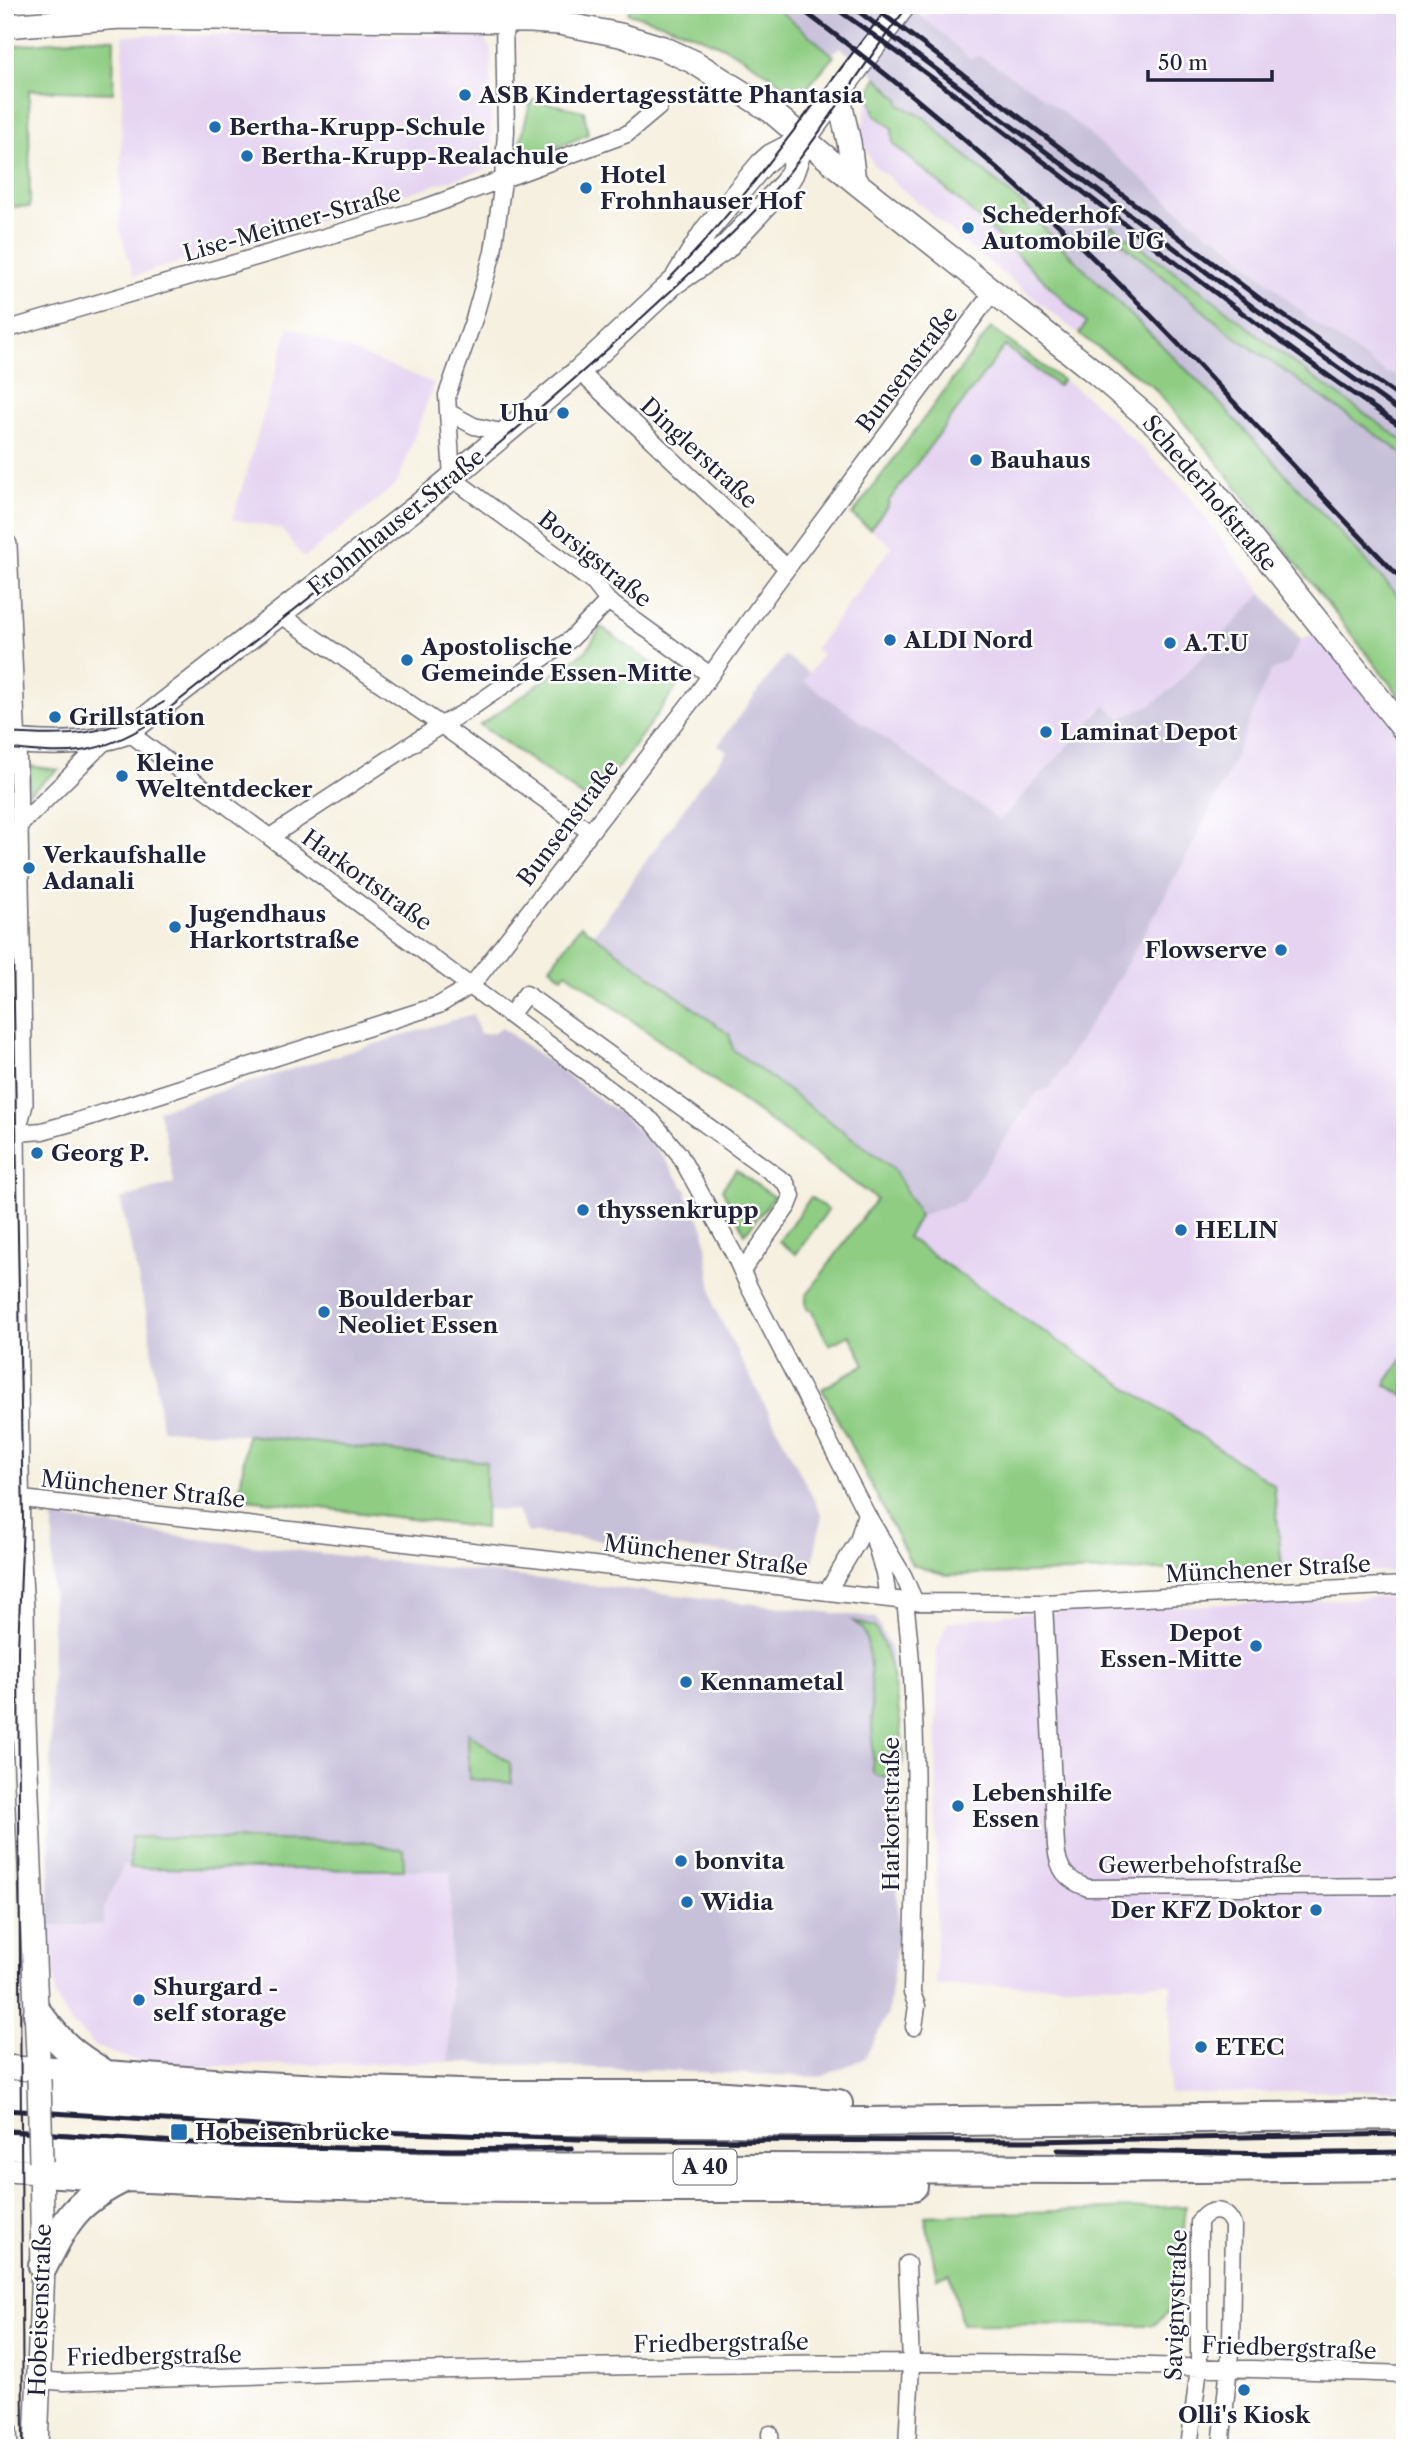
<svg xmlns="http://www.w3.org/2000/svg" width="1410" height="2453" font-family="'Libre Caslon Text',serif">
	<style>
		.built { fill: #e5d3f1 }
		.industrial { fill: #c7c0d9 }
		.green { fill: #8fcd83; stroke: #58785f; stroke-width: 2 }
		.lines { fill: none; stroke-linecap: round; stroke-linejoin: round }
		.street-casing { stroke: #6c6a74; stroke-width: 19 }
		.secondary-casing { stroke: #6c6a74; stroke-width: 26 }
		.highway-casing { stroke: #6c6a74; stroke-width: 32 }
		.street { stroke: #fff; stroke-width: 16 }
		.secondary { stroke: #fff; stroke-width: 23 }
		.highway { stroke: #fff; stroke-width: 28 }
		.tram { stroke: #22223b; stroke-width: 2 }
		.rail { stroke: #22223b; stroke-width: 5 }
		.secondary-bridge-casing { stroke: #6c6a74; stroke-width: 26; stroke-linecap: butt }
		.secondary-bridge { stroke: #fff; stroke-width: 23 }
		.poi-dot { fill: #1f6fb2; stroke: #fff; stroke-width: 2.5 }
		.labels { text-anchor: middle; stroke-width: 5; stroke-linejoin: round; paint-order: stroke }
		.shield { fill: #fff; stroke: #646476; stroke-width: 2 }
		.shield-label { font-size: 21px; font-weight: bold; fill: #22223b }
		.poi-label { font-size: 23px; font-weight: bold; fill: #22223b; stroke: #fff; text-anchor: start }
		.street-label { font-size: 23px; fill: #22223b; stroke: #fff }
	</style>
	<rect width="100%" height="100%" fill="#fff"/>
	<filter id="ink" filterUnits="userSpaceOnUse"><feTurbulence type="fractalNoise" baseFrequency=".0143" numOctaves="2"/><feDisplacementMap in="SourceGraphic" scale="14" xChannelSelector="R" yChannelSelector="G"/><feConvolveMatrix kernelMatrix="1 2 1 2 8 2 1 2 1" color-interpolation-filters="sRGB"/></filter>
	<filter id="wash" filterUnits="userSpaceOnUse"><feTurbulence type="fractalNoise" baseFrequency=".00686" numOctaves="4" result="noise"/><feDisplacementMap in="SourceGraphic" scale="28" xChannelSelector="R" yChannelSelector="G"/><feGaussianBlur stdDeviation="1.57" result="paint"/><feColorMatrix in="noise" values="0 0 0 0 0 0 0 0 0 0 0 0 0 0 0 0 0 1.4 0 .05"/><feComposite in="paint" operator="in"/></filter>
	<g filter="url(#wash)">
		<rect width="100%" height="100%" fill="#f5f0df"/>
		<path class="built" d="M937,5H1405V378L1399,374L1386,373L1311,320L1218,235L1213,237L1031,88L980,56L971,58L921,18Z
			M123,35H375L478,37L484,39L491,49V165L487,169L134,276L120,231Z
			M869,92L875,115L892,128L893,144L959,198L1030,265L1086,323L1079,334L968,246L873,164L865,148L863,126Z
			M289,327L434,383L397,484L304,558L281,529L233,519Z
			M991,328L1094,402L1186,492L1262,593L1171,689L1152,704L1120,718L1104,705L1000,820L804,681L822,654L815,649L892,546L852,515Z
			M1317,633L1405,742V1573L1300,1566L947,1575L912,1565L822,1389L855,1371V1369L1000,1303L907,1236L920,1216L963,1201L1037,1093L1051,1087L1117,981L1183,864L1227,776L1270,672L1288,664L1301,640Z
			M1405,1596V2090L1169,2094L1171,1984L936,1986L937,1650L947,1623L1010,1614Z
			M124,1865L451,1871L449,2062L202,2066L133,2060L97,2047L72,2024L56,1998L49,1925L104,1924V1908Z"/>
		<path class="industrial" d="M773,5H908L970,58L980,56L1031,88L1060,110L1212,237L1217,235L1311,320L1386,373L1399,374L1405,378V603L1214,397L1062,247L1022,204L946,139L925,118L900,105L899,99L877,77L840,47L832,54Z
			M1262,593L1301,640L1288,664L1270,672L1227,776L1183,864L1117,981L1051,1087L1037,1093L963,1201L920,1216L893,1168L733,1050L729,1034L594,934L698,788L727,751L718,745L785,655L809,673L804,681L1000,820L1105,705L1120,718L1152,704L1171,689Z
			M473,1014L480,1034L493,1033L502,1028L623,1116L661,1154L688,1193L686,1195L704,1229L714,1307L822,1515L813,1562L527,1532L517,1511L486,1509L485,1528L239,1498L247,1435L162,1429L148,1321L120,1199L174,1183L165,1134L158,1110Z
			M53,1517L198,1539L876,1618L891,1651L902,1758L897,1856L898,1934L888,2014L865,2058L821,2077L449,2062L451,1871L124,1865L104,1908V1925H49Z"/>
		<path class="green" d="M631,5H773L834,56L805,90L795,92C775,79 756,65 735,53C704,36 663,23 628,13Z
			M87,38L114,39L113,93L29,90L30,207L5,206V47Z
			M877,77L899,99L900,105L925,118L946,139L1022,204L1062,247L1214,397L1405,603V703L1212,455L1153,387L1079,334L1086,323C1024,259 961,200 893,144L892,128L875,115L869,92Z
			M534,100L584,111L588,134C569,143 543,156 521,148L520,143L530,103Z
			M1112,226L1211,298L1300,368L1405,442V455L1230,333L1107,230Z
			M991,328L1062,380L1058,386L1005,346L888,502L889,504L870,529L852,515Z
			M601,627L680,683L592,803L480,725L586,651Z
			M29,766L58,770L29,793Z
			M581,925L729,1034L733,1050L893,1168L920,1216L907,1237L1001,1303L1274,1485L1282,1567L947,1575L912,1565L822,1389L865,1364L850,1335L829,1345L811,1310H808L806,1305V1296L876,1199L566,972L562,977L550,967Z
			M736,1170L774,1197L745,1234L722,1189Z
			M811,1197L828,1210L796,1254L779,1241Z
			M1405,1355V1397L1385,1384Z
			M247,1435L486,1462L485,1528L239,1498Z
			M853,1621L874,1627C891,1649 905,1734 902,1763C901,1768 898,1773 894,1777L878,1776L873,1773C872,1748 874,1643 862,1628C861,1627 854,1622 853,1621Z
			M468,1733L510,1763L512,1783L469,1779Z
			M131,1837L372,1842L387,1848L403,1849L404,1870L130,1868Z
			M1186,2206L1177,2304L1154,2325L962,2324L950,2273L937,2278L925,2216Z"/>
	</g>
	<g filter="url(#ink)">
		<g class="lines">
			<defs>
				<path id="street" d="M504,20L506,131L503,181L493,252L474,319L447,395L452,478L594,583L608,601L710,675
					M5,330L424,208L627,134L659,107
					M579,371L787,568
					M448,412L474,426L505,433
					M281,615L441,725L590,832
					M128,732L652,1121L679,1154L734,1254L748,1285L866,1513L903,1575L915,1602
					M16,829L106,740
					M270,837L441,725L465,712L571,639L608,601
					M511,1014L526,994L786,1183L792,1196L788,1206L742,1271
					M5,1134L42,1131L71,1123L439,1005L472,985L697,694L771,590L992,293
					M5,1497L915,1602L1044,1603L1405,1585
					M873,1535L884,1573L888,1599
					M827,1592L858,1541L866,1513
					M905,1601C921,1731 915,1862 912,1993L917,2006L914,2027
					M1044,1603L1056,1846C1058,1870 1066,1880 1088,1888L1405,1886
					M38,2380L64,2382C347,2372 630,2364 913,2363C1077,2362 1241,2369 1405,2374
					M770,2434L771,2448
					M907,2448L911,2363L907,2264
					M1189,2448L1199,2367V2222C1209,2206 1227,2208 1233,2226L1231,2343L1221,2448"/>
				<path id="secondary" d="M5,26L121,17L531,21L559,23L620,35L663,48L694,62L771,111L854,181L1096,373L1161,429L1191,463L1405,731
					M838,94L849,142L854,181
					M678,276L706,231L762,164L771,156L804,139L904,5
					M5,545L15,770L21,1104L13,1134L18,1546L22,1609L24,1723L39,2079
					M5,740C46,745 90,746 128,732L418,506L579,371L672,284L725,248L786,183L792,173L804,139
					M5,1602L13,1566
					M5,2067L39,2070
					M5,2170L42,2172
					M5,2431L6,2448
					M36,2448L43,2266L41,2162"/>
				<path id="highway" d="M38,2014C61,2044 70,2053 103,2073
					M39,2070L240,2085L365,2091L495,2095H713L838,2104
					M5,2094C169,2105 333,2117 497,2120C799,2126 1102,2119 1405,2115
					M5,2144L240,2161L418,2167L1080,2169L1405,2166
					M42,2172C240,2185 439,2189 639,2188C730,2188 822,2189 913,2186
					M43,2266C67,2218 76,2201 126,2177"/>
			</defs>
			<use href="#street" class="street-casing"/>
			<use href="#secondary" class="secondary-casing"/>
			<use href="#highway" class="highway-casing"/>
			<use href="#street" class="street"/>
			<use href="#secondary" class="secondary"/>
			<use href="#highway" class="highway"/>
			<path class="tram" d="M668,280C751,196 816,97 890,5
				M5,674L11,835L23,1521L18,1650L23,2448
				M5,733C69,737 108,737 164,702
				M5,748C67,756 98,756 152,722C315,593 481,466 634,325C679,283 726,242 768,197C821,139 859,67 909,5"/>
			<path class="rail" d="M796,5C891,76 982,151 1067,233C1185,345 1292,467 1405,583
				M831,5C1026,141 1208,296 1405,429
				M850,5L1257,310L1405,415
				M871,5L1263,301L1405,401
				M5,2110L323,2130L606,2140L1035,2141L1405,2134
				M5,2131L240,2146L453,2150L572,2148
				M1058,2150L1277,2154L1405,2152"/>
			<defs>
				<path id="secondary-bridge" d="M39,2079L41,2162"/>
			</defs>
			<use href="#secondary-bridge" class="secondary-bridge-casing"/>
			<use href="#secondary-bridge" class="secondary-bridge"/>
		</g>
	</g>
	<g class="poi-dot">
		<circle cx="465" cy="95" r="7"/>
		<circle cx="215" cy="127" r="7"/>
		<circle cx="247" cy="156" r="7"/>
		<circle cx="586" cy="188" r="7"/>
		<circle cx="968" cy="228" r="7"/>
		<circle cx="563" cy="413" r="7"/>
		<circle cx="976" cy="460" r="7"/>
		<circle cx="890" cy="640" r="7"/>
		<circle cx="1170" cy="643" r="7"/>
		<circle cx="407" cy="660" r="7"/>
		<circle cx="55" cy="717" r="7"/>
		<circle cx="1046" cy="732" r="7"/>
		<circle cx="122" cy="776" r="7"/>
		<circle cx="29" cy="868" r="7"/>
		<circle cx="175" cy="927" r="7"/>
		<circle cx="1281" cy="950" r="7"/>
		<circle cx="37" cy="1153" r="7"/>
		<circle cx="583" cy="1210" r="7"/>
		<circle cx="1181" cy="1230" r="7"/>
		<circle cx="324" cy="1312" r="7"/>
		<circle cx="1256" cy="1646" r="7"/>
		<circle cx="686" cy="1682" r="7"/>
		<circle cx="958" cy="1806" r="7"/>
		<circle cx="681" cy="1861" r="7"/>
		<circle cx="687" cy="1902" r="7"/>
		<circle cx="1316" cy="1910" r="7"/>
		<circle cx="139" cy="2000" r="7"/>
		<circle cx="1201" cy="2047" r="7"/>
		<rect x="170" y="2123" width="18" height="18" rx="3.5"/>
		<circle cx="1244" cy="2390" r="7"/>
	</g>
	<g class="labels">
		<rect class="shield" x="673.5" y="2149.5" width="63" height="35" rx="5"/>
		<g class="shield-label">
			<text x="705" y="2174">A 40</text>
		</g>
		<g class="poi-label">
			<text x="479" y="103">ASB Kindertagesstätte Phantasia</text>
			<text x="229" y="135">Bertha-Krupp-Schule</text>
			<text x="261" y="164">Bertha-Krupp-Realachule</text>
			<text x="600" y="183">Hotel<tspan x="600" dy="26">Frohnhauser Hof</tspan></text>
			<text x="982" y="223">Schederhof<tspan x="982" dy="26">Automobile UG</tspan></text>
			<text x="549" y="421" text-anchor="end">Uhu</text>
			<text x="990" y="468">Bauhaus</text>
			<text x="904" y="648">ALDI Nord</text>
			<text x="1184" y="651">A.T.U</text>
			<text x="421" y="655">Apostolische<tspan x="421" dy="26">Gemeinde Essen-Mitte</tspan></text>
			<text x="69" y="725">Grillstation</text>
			<text x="1060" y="740">Laminat Depot</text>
			<text x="136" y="771">Kleine<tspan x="136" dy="26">Weltentdecker</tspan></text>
			<text x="43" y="863">Verkaufshalle<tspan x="43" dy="26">Adanali</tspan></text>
			<text x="189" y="922">Jugendhaus<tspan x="189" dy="26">Harkortstraße</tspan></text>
			<text x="1267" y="958" text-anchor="end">Flowserve</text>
			<text x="51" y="1161">Georg P.</text>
			<text x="597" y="1218">thyssenkrupp</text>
			<text x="1195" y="1238">HELIN</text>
			<text x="338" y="1307">Boulderbar<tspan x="338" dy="26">Neoliet Essen</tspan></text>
			<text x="1242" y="1641" text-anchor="end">Depot<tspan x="1242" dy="26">Essen-Mitte</tspan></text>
			<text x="700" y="1690">Kennametal</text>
			<text x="972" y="1801">Lebenshilfe<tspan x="972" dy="26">Essen</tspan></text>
			<text x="695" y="1869">bonvita</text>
			<text x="701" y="1910">Widia</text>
			<text x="1302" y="1918" text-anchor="end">Der KFZ Doktor</text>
			<text x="153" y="1995">Shurgard -<tspan x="153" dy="26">self storage</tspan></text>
			<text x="1215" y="2055">ETEC</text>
			<text x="195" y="2140">Hobeisenbrücke</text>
			<text x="1244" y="2423" text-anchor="middle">Olli's Kiosk</text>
		</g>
		<g class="street-label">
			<text transform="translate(292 223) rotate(-16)" y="8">Lise-Meitner-Straße</text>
			<text transform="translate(907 369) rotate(-53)" y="8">Bunsenstraße</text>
			<text transform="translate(699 453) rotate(43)" y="8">Dinglerstraße</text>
			<text transform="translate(1210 493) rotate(50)" y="8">Schederhofstraße</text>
			<text transform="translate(396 522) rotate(-39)" y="8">Frohnhauser Straße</text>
			<text transform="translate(595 559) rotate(39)" y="8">Borsigstraße</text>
			<text transform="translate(568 823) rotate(-53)" y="8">Bunsenstraße</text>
			<text transform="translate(367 880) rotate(36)" y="8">Harkortstraße</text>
			<text transform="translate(143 1489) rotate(6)" y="8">Münchener Straße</text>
			<text transform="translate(706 1555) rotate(7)" y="8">Münchener Straße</text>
			<text transform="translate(1268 1569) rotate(-3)" y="8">Münchener Straße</text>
			<text transform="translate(891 1814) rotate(-90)" y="8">Harkortstraße</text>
			<text x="1200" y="1873">Gewerbehofstraße</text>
			<text transform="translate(1176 2305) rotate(-88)" y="8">Savignystraße</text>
			<text transform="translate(40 2310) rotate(-88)" y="8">Hobeisenstraße</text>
			<text transform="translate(721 2343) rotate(-1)" y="8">Friedbergstraße</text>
			<text transform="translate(1289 2348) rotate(2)" y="8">Friedbergstraße</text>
			<text transform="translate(154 2356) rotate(-1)" y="8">Friedbergstraße</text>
		</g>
	</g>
	<rect width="1410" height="2453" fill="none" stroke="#fff" stroke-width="28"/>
	<path d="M1148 70v10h124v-10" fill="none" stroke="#22223b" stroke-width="3.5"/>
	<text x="1158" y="70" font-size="21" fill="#22223b" stroke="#ffffff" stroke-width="5" paint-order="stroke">50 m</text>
</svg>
